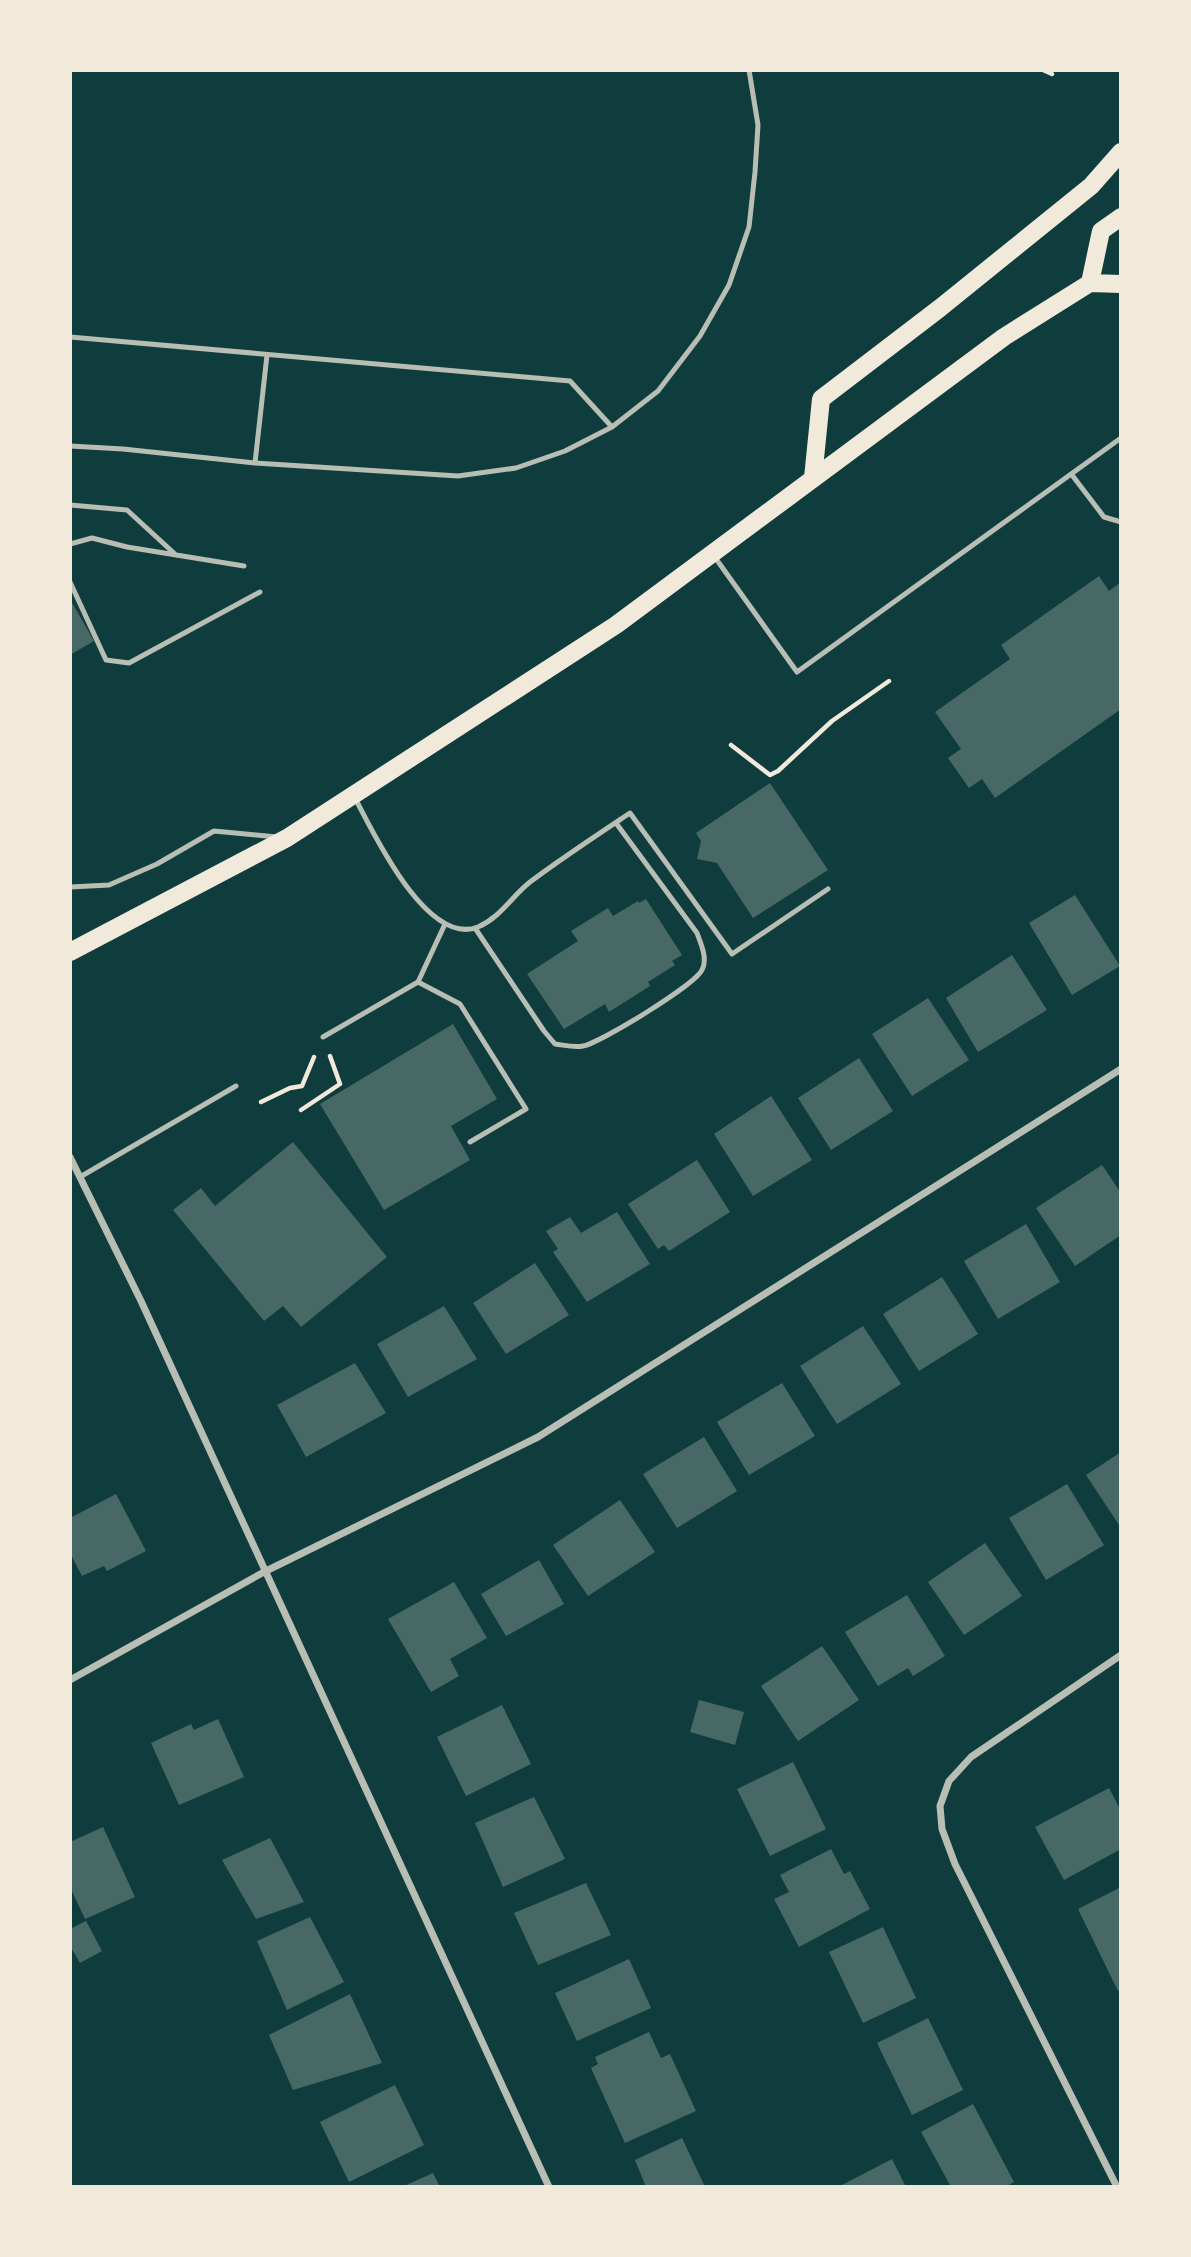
<svg xmlns="http://www.w3.org/2000/svg" width="1191" height="2257" font-family="'Roboto Condensed',sans-serif">
	<style>
		.building { fill: #486865 }
		.lines { fill: none; stroke-linecap: round; stroke-linejoin: round }
		.path { stroke: #f1e9da; stroke-width: 4.5 }
		.service { stroke: #b8beb3; stroke-width: 5 }
		.minor { stroke: #b8beb3; stroke-width: 7 }
		.primary { stroke: #f1e9da; stroke-width: 18 }
	</style>
	<rect width="100%" height="100%" fill="#0f3d3e"/>
	<path class="building" d="M1099,576L1109,591L1121,582V709L995,798L982,779L969,788L948,758L961,749L935,712L1010,659L1001,645Z
		M70,599L94,641L70,655Z
		M770,783L828,870L753,918L717,863L697,859L701,841L696,833Z
		M1075,895L1120,966L1072,995L1029,923Z
		M646,899L682,955L672,961L675,965L648,982L650,986L609,1012L605,1004L564,1029L527,974L578,941L571,931L608,908L613,916L638,901L639,903Z
		M1012,955L1047,1010L978,1052L946,998Z
		M928,998L969,1060L912,1096L872,1034Z
		M453,1024L497,1099L451,1126L470,1160L384,1210L320,1104Z
		M859,1058L893,1111L831,1150L798,1098Z
		M771,1096L812,1160L753,1196L714,1134Z
		M293,1142L387,1257L301,1327L283,1306L264,1321L173,1210L201,1188L215,1206Z
		M697,1160L730,1212L669,1251L664,1245L658,1249L628,1204Z
		M1102,1165L1121,1193V1235L1075,1266L1036,1208Z
		M617,1212L650,1264L587,1302L553,1252L558,1249L546,1231L570,1217L581,1233Z
		M1026,1224L1060,1282L998,1319L964,1261Z
		M535,1263L569,1315L506,1354L473,1303Z
		M942,1277L978,1334L919,1371L883,1314Z
		M444,1306L477,1359L408,1397L377,1344Z
		M863,1326L901,1384L837,1424L800,1366Z
		M355,1363L386,1413L306,1457L277,1405Z
		M782,1383L815,1436L749,1475L717,1422Z
		M704,1437L737,1491L677,1528L643,1474Z
		M1121,1452V1528L1086,1475Z
		M1067,1484L1104,1545L1046,1580L1009,1518Z
		M116,1494L146,1551L107,1571L104,1566L82,1576L70,1553V1518Z
		M620,1500L655,1552L588,1596L553,1545Z
		M985,1543L1022,1596L964,1635L928,1582Z
		M539,1560L564,1604L506,1636L481,1594Z
		M454,1582L487,1638L450,1659L459,1676L431,1692L388,1619Z
		M907,1595L945,1656L913,1676L908,1668L878,1686L845,1632Z
		M822,1646L859,1700L798,1741L761,1686Z
		M699,1700L744,1712L735,1745L690,1732Z
		M502,1705L531,1764L466,1796L437,1737Z
		M218,1719L244,1777L179,1805L151,1743L191,1724L194,1730Z
		M793,1762L826,1829L770,1856L737,1789Z
		M1109,1788L1121,1811V1849L1064,1880L1035,1827Z
		M534,1797L565,1859L503,1887L475,1823Z
		M103,1827L135,1897L85,1919L70,1887V1842Z
		M270,1838L304,1902L256,1919L222,1860Z
		M831,1849L844,1874L850,1871L870,1909L799,1947L774,1899L789,1892L780,1875Z
		M586,1883L611,1935L538,1965L514,1913Z
		M1121,1887V1990L1118,1991L1078,1909Z
		M310,1917L344,1982L287,2010L257,1941Z
		M86,1921L102,1951L80,1963L70,1946V1929Z
		M883,1927L916,1998L863,2023L829,1952Z
		M629,1959L651,2008L577,2041L555,1993Z
		M350,1994L382,2063L293,2090L269,2035Z
		M928,2018L963,2090L912,2115L877,2043Z
		M649,2032L661,2058L670,2054L696,2111L625,2143L591,2068L598,2064L595,2057Z
		M395,2085L424,2145L349,2182L320,2122Z
		M973,2104L1014,2182L1005,2187H951L921,2132Z
		M682,2138L705,2187H646L635,2160Z
		M892,2159L906,2187H843L842,2185Z
		M433,2173L440,2187H402Z"/>
	<g class="lines">
		<path class="path" d="M1043,70L1052,74
			M731,745L770,775L778,771L832,721L889,681
			M261,1102L290,1088L302,1086L314,1057
			M301,1110L340,1084L330,1056"/>
		<path class="service" d="M70,337L570,381L612,427
			M70,446L123,449L255,463L458,476L516,468L565,451L612,427L658,391L700,336L729,285L749,227L755,172L758,125L749,70
			M255,463L267,355
			M1072,475L1104,517L1121,522
			M70,505L127,510L176,555
			M70,544L92,538L127,547L244,566
			M714,556L797,672L1121,438
			M70,582L106,660L129,663L260,592
			M355,798C374,834 427,947 478,927C501,917 511,897 530,882C562,858 597,835 630,813L732,954L828,889
			M70,887L109,885L157,864L214,831L277,837
			M475,928L544,1031L555,1044C564,1045 574,1048 583,1046C600,1043 695,985 702,970C708,959 701,944 697,933L616,823
			M418,982L460,1004L526,1109L470,1142
			M323,1037L418,982L445,924
			M80,1177L236,1086"/>
		<path class="minor" d="M70,1157L141,1301L549,2187
			M70,1680L264,1572L538,1437L1121,1069
			M1117,2187L955,1864L942,1829L940,1806L949,1781L971,1757L1121,1655"/>
		<path class="primary" d="M1090,283L1101,231L1121,217
			M813,478L821,399L940,308L1091,186L1121,152
			M70,952L287,838L616,625L1004,337L1090,283L1121,284"/>
	</g>
	<rect width="1191" height="2257" fill="none" stroke="#f1e9da" stroke-width="144"/>
</svg>
